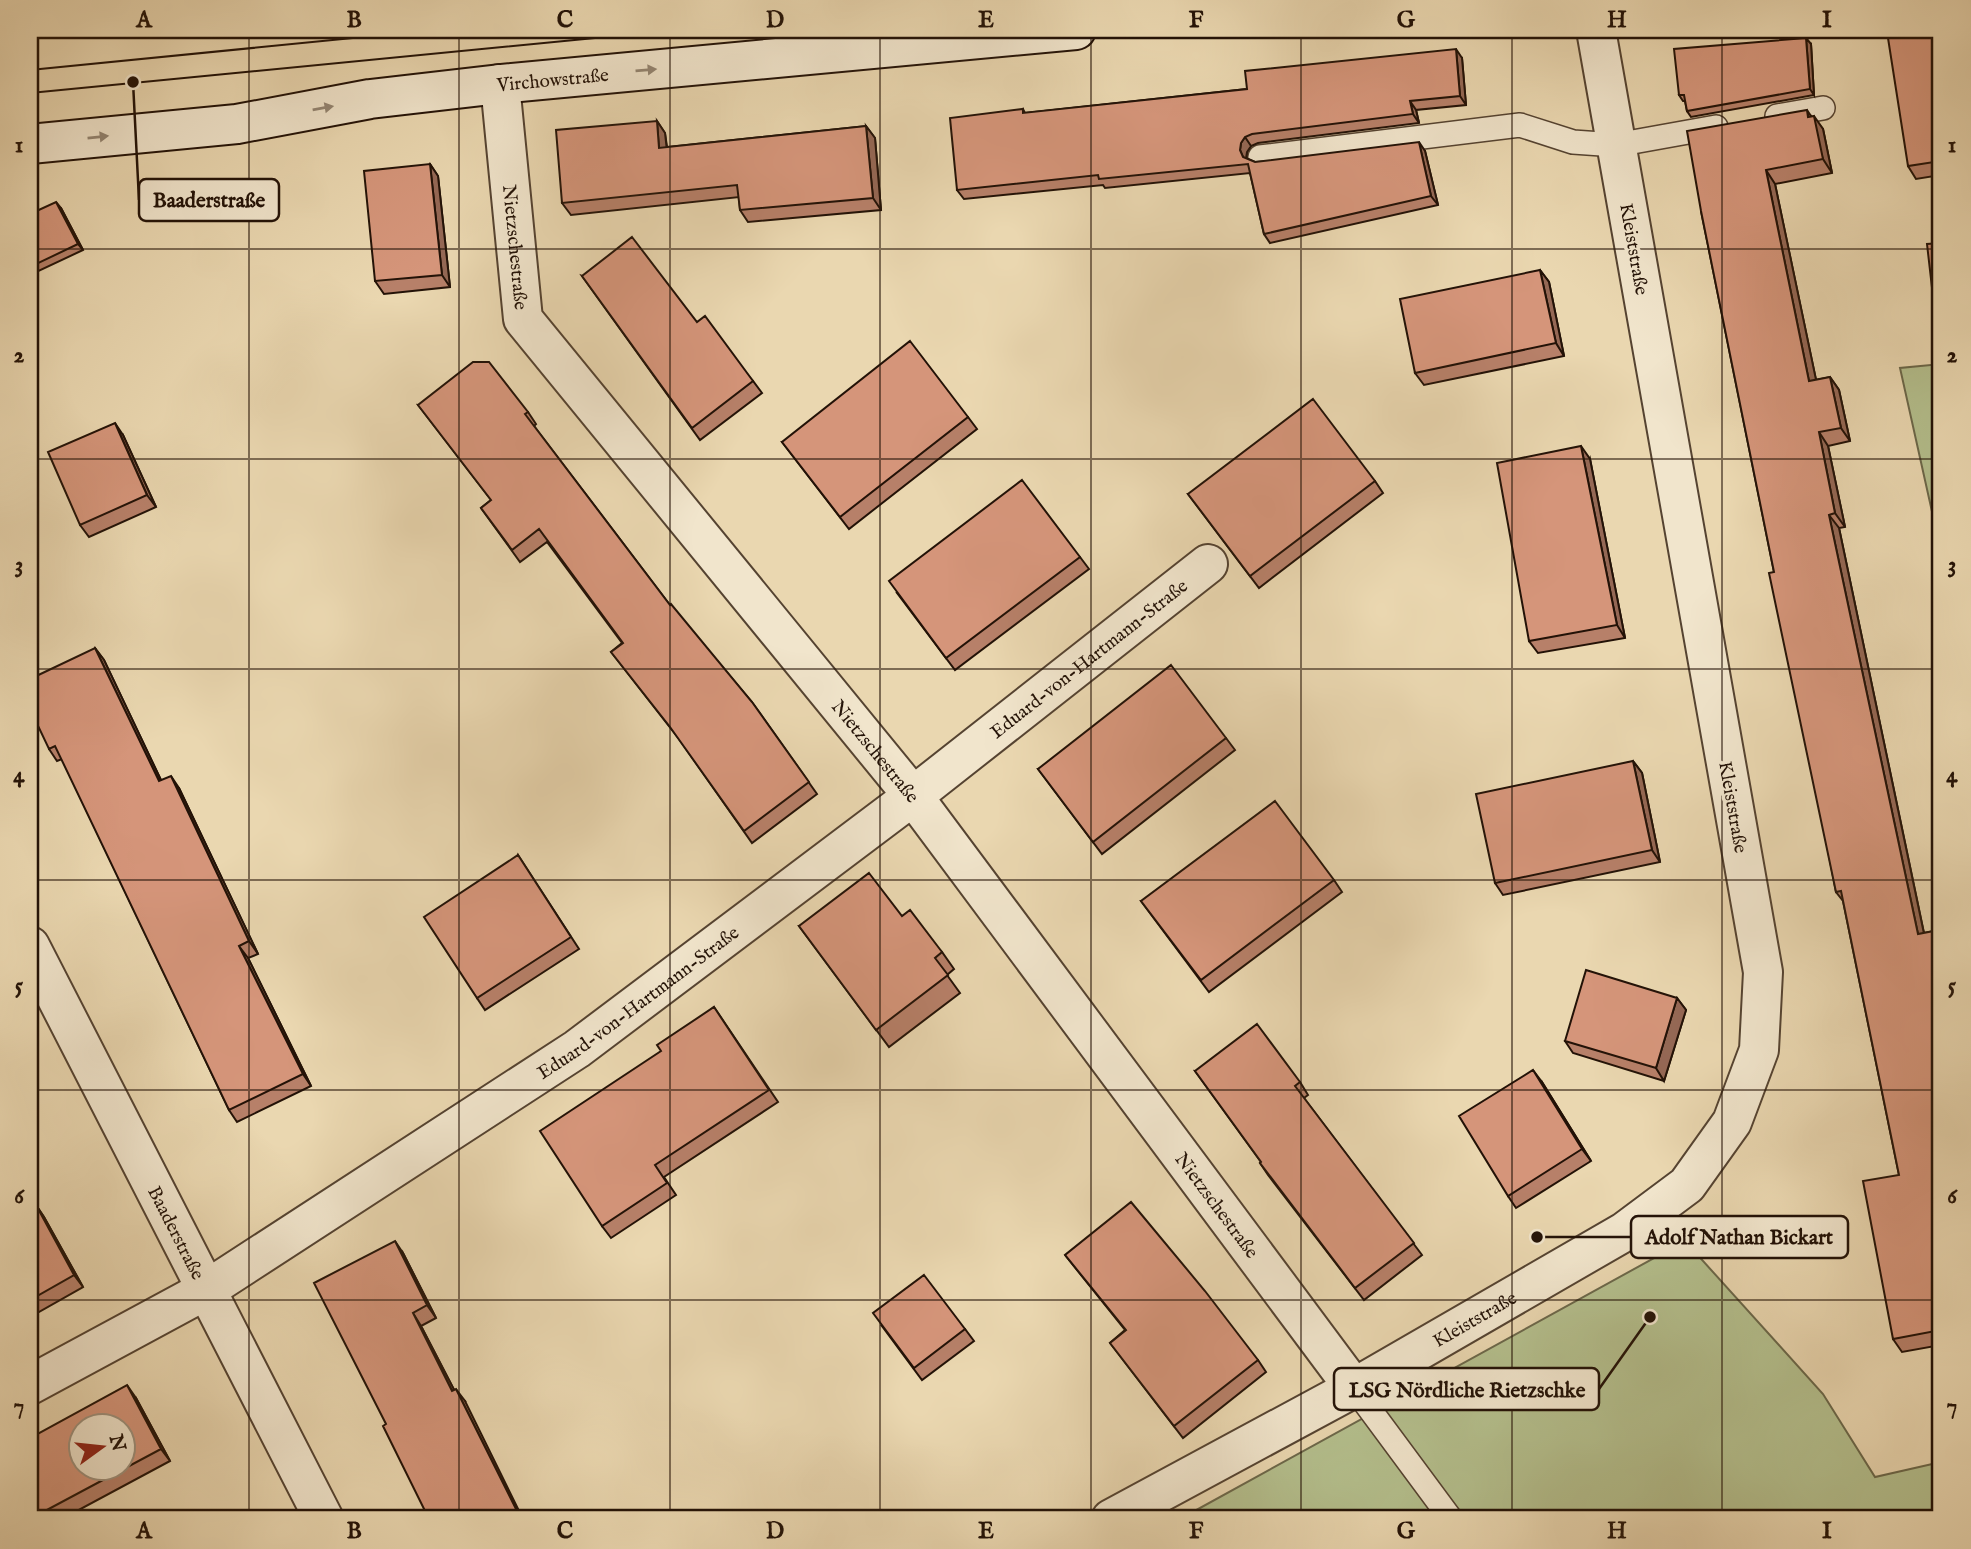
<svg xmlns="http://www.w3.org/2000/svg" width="1971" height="1549" font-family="'IM FELL English',serif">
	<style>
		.green { fill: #b4bf8d; stroke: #6c684a; stroke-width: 2 }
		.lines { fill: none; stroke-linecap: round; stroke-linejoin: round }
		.service-casing { stroke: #554331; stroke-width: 26 }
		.minor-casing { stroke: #554331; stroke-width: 42 }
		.secondary-casing { stroke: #231207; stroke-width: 42 }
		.service { stroke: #f1e5cc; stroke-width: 23 }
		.minor { stroke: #f1e5cc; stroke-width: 38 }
		.secondary { stroke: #f1e5cc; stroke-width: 38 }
		.tram { stroke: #231207; stroke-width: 2 }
		.wall { fill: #b78069; stroke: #231207; stroke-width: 2 }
		.shaded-wall { fill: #956855; stroke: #231207; stroke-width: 2 }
		.building { fill: #d5957a; stroke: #231207; stroke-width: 2; fill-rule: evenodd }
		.oneway { fill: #948673 }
		.grid { fill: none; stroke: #231207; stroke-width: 2; stroke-opacity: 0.55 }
		.labels { text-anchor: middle; stroke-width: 7; stroke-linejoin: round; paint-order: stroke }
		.street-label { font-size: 19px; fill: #231207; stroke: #f1e5cc }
		.leader { fill: none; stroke: #231207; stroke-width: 2.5 }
		.callout-dot { fill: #231207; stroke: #f1e5cc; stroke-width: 2.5 }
		.callout { fill: #f1e5cc; stroke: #231207; stroke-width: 2.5 }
		.callout-label { font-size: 21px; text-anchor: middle; font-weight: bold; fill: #231207 }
		.neatline { fill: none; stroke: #231207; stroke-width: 2.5 }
		.grid-label { font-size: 23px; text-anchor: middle; font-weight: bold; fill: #231207 }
	</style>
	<rect width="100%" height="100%" fill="#ead7b0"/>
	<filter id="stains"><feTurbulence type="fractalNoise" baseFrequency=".00286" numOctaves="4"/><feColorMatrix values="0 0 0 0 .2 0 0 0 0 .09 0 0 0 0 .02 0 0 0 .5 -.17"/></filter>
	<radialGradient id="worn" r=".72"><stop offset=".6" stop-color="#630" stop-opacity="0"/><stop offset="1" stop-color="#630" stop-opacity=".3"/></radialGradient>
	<path class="green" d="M1941,364V552L1900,368Z
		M1685,1241L1823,1394L1875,1477L1941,1462V1519H1180Z"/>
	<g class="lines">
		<defs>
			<path id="service" d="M1777,116L1823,108
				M1260,157L1520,125L1573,142L1616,145L1716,127
				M1354,1388L1451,1519"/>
			<g id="minor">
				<path id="s1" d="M500,84L523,319L913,796L1354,1388"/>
				<path id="s2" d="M30,946L324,1519"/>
				<path id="s3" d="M30,1385L206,1290L577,1049L913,796L1208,564"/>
				<path id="s4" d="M1111,1519L1354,1388L1624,1232L1687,1185L1732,1122L1759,1050L1763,972L1596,30"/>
			</g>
			<g id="secondary">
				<path id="s5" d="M30,144L237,124L370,99L500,84L1076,30"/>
			</g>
		</defs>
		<use href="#service" class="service-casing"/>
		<use href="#minor" class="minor-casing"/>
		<use href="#secondary" class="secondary-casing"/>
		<use href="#service" class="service"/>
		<use href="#minor" class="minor"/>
		<use href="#secondary" class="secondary"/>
		<path class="tram" d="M30,70L434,30
			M30,93L677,30"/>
	</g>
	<path class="wall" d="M1941,30V175L1916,179L1908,166Z
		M1811,44L1814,95L1691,117L1687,111L1685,101H1683L1679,95Z
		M1462,58L1466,105L1416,110L1419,123L1258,143L1251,146L1247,152L1246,158L1255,162L1425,151L1438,205L1270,243L1264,234L1250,173L1105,188L1103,185L964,199L957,190L1023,109L1025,113L1247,89Z
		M1811,116L1823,129L1832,173L1775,184L1816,380L1830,377L1839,390L1850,441L1828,446L1845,527L1839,528L1924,933L1939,930L1941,933V1345L1902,1352L1893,1339L1899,1175L1843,901L1836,892L1774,572L1701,211Z
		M657,121L665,133L667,147L866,126L875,138L881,210L748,222L740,210L739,197L571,215L562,203Z
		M430,164L438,176L450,287L384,294L375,281Z
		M61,208L83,250L30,275V214Z
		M1941,243V323L1935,314Z
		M1540,270L1549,282L1564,356L1424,385L1415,373Z
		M582,276L697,322L753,381L762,393L700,440Z
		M418,405L528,412L536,424L534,426L670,605L752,702L817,794L752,843L679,739L611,652L622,643L547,542L520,562L481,508L491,500Z
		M968,417L977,429L849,529L782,442Z
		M123,435L156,507L89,537L80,525Z
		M1590,459L1625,638L1538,653L1529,641Z
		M1375,481L1383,493L1259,588L1188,494Z
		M1080,557L1089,569L955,670L897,593Z
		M95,648L104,660L161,780L179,788L258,954L248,958L311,1086L237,1122L229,1110L62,759L57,761L49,749Z
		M1226,738L1235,750L1102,854L1038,769Z
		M1633,761L1642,773L1660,862L1503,895L1495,883Z
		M518,855L579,949L485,1010L477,998Z
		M1334,880L1342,892L1209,992L1141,901Z
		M902,916L942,952L954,969L947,975L960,993L889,1047L799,926Z
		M1677,998L1686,1010L1664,1081L1573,1053L1565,1041Z
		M714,1007L778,1102L664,1177L676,1195L611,1238L602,1226L661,1051Z
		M1195,1071L1300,1082L1308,1095L1304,1098L1422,1255L1364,1300L1268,1175L1260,1163L1261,1162Z
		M1542,1082L1591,1161L1516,1208L1508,1196Z
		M36,1205L44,1217L83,1287L30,1317V1208Z
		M403,1253L436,1318L421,1326L454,1390L465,1401L386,1424Z
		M1065,1255L1258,1360L1266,1372L1183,1438L1110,1343L1125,1330Z
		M882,1326L965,1329L974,1341L922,1380Z
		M136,1398L170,1461L62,1519H30Z"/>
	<path class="shaded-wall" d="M1806,38L1811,44L1814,95L1810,89Z
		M1456,49L1462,58L1466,105L1460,96Z
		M1410,101L1416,110L1419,123L1413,114Z
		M1807,110L1815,122L1814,116L1823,129L1832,173L1823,159L1808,117Z
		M657,121L665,133L668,160L659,148Z
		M866,126L875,138L881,210L873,198Z
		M1245,137L1251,146L1247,152L1246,159L1243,157L1240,150L1241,143Z
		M1419,142L1425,151L1438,205L1431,196Z
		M430,164L438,176L450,287L442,275Z
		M1766,170L1775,184L1819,394L1809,381Z
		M56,202L61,208L83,250L78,244Z
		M1540,270L1549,282L1564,356L1556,343Z
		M1830,377L1839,390L1850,441L1841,428Z
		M115,423L123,435L156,507L147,495Z
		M1819,432L1828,446L1845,527L1835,513Z
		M1581,446L1590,459L1625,638L1617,625Z
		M1829,515L1839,528L1927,948L1918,934Z
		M95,648L104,660L167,793L159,781Z
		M1633,761L1642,773L1660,862L1652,850Z
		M171,776L179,788L258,954L249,941Z
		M239,946L248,958L311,1086L303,1074Z
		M1936,996L1941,1004V1022Z
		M1677,998L1686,1010L1664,1081L1656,1068Z
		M1533,1070L1542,1082L1591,1161L1582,1149Z
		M36,1205L44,1217L83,1287L74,1275Z
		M395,1241L403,1253L436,1318L427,1305Z
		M413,1313L421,1326L461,1403L452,1391Z
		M127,1385L136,1398L170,1461L161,1449Z
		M456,1389L465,1401L523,1519H521Z"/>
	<path class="building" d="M1941,30V161L1908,166L1888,38Z
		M1806,38L1810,89L1687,111L1684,95H1679L1674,49Z
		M1456,49L1460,96L1410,101L1413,114L1252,134L1245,137L1241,143L1240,150L1243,157L1255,162L1419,142L1431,196L1264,234L1248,164L1099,179L1098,175L957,190L950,118L1023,109V113L1247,89L1245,71Z
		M1807,110L1808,117L1814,116L1823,159L1766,170L1809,381L1830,377L1841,428L1819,432L1835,513L1829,515L1918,934L1939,930L1941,942V995L1936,996L1941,1022V1330L1893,1339L1863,1181L1899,1175L1841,891L1836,892L1769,573L1774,572L1701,211L1687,131Z
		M657,121L659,148L866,126L873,198L740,210L737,185L562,203L556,130Z
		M430,164L442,275L375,281L364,171Z
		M56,202L78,244L30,267V214Z
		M632,237L697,322L705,316L753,381L692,428L582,276Z
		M1941,243V314H1935L1927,244Z
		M1540,270L1556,343L1415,373L1400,299Z
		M910,341L968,417L840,517L782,442Z
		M473,362H489L528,412L525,414L670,605L671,604L752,702L809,782L744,831L670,727L611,652L623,643L539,529L512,550L481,508L491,500L418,405Z
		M1313,399L1375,481L1250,576L1188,494Z
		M115,423L147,495L80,525L48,452Z
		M1581,446L1617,625L1529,641L1497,463Z
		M1022,480L1080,557L946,658L889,581Z
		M95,648L159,781L171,776L249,941L239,946L303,1074L229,1110L55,746L49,749L30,709V679Z
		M1171,665L1226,738L1093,842L1038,769Z
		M1633,761L1652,850L1495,883L1476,794Z
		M1275,801L1334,880L1201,980L1141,901Z
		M518,855L571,937L477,998L424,917Z
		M869,873L902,916L910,910L942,952L935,958L948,975L876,1030L799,926Z
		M1586,970L1677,998L1656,1068L1565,1041Z
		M714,1007L769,1090L655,1165L667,1183L602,1226L540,1131L661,1051L657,1045Z
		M1257,1024L1300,1082L1295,1086L1414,1243L1355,1288L1260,1163L1261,1162L1195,1071Z
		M1533,1070L1582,1149L1508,1196L1459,1116Z
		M1131,1202L1205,1291L1258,1360L1174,1426L1110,1343L1126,1330L1065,1255Z
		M36,1205L74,1275L30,1300V1208Z
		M395,1241L427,1305L413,1313L452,1391L456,1389L521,1519H429L383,1426L386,1424L314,1283Z
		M924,1275L965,1329L914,1368L873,1313Z
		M127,1385L161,1449L30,1519V1438ZM80,1426H122V1468H80Z"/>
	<defs><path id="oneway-solid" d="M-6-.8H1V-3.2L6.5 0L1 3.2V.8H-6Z" transform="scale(1.75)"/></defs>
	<g class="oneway">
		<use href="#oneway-solid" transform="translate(646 70) rotate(-5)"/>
		<use href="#oneway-solid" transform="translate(323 108) rotate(-10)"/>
		<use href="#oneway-solid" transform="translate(98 137) rotate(-6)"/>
	</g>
	<path class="grid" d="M249,30V1519M459,30V1519M670,30V1519M880,30V1519M1091,30V1519M1301,30V1519M1512,30V1519M1722,30V1519M30,249H1941M30,459H1941M30,669H1941M30,880H1941M30,1090H1941M30,1300H1941"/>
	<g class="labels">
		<g class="street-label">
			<text dy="7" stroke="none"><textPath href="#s5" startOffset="527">Virchowstraße</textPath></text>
			<text dy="7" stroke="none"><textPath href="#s1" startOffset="164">Nietzschestraße</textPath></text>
			<text transform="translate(1635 249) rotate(80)" y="7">Kleiststraße</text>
			<text dy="7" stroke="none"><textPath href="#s3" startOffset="1286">Eduard-von-Hartmann-Straße</textPath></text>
			<text dy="7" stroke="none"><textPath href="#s1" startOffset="794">Nietzschestraße</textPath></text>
			<text transform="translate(1734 807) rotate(80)" y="7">Kleiststraße</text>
			<text dy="7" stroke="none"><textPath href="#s3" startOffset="719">Eduard-von-Hartmann-Straße</textPath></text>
			<text dy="7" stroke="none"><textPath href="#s1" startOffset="1362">Nietzschestraße</textPath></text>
			<text dy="7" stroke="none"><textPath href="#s2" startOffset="322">Baaderstraße</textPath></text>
			<text dy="7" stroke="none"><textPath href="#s4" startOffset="415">Kleiststraße</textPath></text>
		</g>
	</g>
	<path class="leader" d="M133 82L139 200M1537 1237L1631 1237M1650 1317L1599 1389"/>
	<g class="callout-dot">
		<circle cx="133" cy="82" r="7"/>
		<circle cx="1537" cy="1237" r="7"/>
		<circle cx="1650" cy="1317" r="7"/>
	</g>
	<g class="callout">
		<rect x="139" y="179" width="140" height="42" rx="7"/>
		<rect x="1631" y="1216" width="217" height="42" rx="7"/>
		<rect x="1334" y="1368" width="265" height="42" rx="7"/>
	</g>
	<g class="callout-label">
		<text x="209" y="207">Baaderstraße</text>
		<text x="1739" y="1244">Adolf Nathan Bickart</text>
		<text x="1467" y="1397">LSG Nördliche Rietzschke</text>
	</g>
	<rect width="1971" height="1549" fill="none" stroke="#ead7b0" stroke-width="77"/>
	<g transform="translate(102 1447) rotate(75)"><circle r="33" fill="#f1e5cc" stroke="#9f917d" stroke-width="2"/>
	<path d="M0-5L12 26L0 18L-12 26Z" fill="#8f2418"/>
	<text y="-10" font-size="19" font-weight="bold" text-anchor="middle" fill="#231207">N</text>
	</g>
	<rect x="38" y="38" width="1894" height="1472" class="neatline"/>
	<g class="grid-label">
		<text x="144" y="27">A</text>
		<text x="354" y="27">B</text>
		<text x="565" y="27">C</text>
		<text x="775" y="27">D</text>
		<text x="986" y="27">E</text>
		<text x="1196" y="27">F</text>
		<text x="1406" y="27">G</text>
		<text x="1617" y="27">H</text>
		<text x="1827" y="27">I</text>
		<text x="19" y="152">1</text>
		<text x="1952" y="152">1</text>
		<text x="19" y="362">2</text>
		<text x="1952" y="362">2</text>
		<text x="19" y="572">3</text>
		<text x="1952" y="572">3</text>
		<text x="19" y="782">4</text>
		<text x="1952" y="782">4</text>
		<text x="19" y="993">5</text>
		<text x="1952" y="993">5</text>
		<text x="19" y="1203">6</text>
		<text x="1952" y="1203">6</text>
		<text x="19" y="1413">7</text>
		<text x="1952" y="1413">7</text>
		<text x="144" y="1538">A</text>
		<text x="354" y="1538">B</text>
		<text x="565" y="1538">C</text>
		<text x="775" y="1538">D</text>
		<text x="986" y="1538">E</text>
		<text x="1196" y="1538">F</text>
		<text x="1406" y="1538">G</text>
		<text x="1617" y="1538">H</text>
		<text x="1827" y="1538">I</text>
	</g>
	<rect width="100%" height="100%" filter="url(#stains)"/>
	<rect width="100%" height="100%" fill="url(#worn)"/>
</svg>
